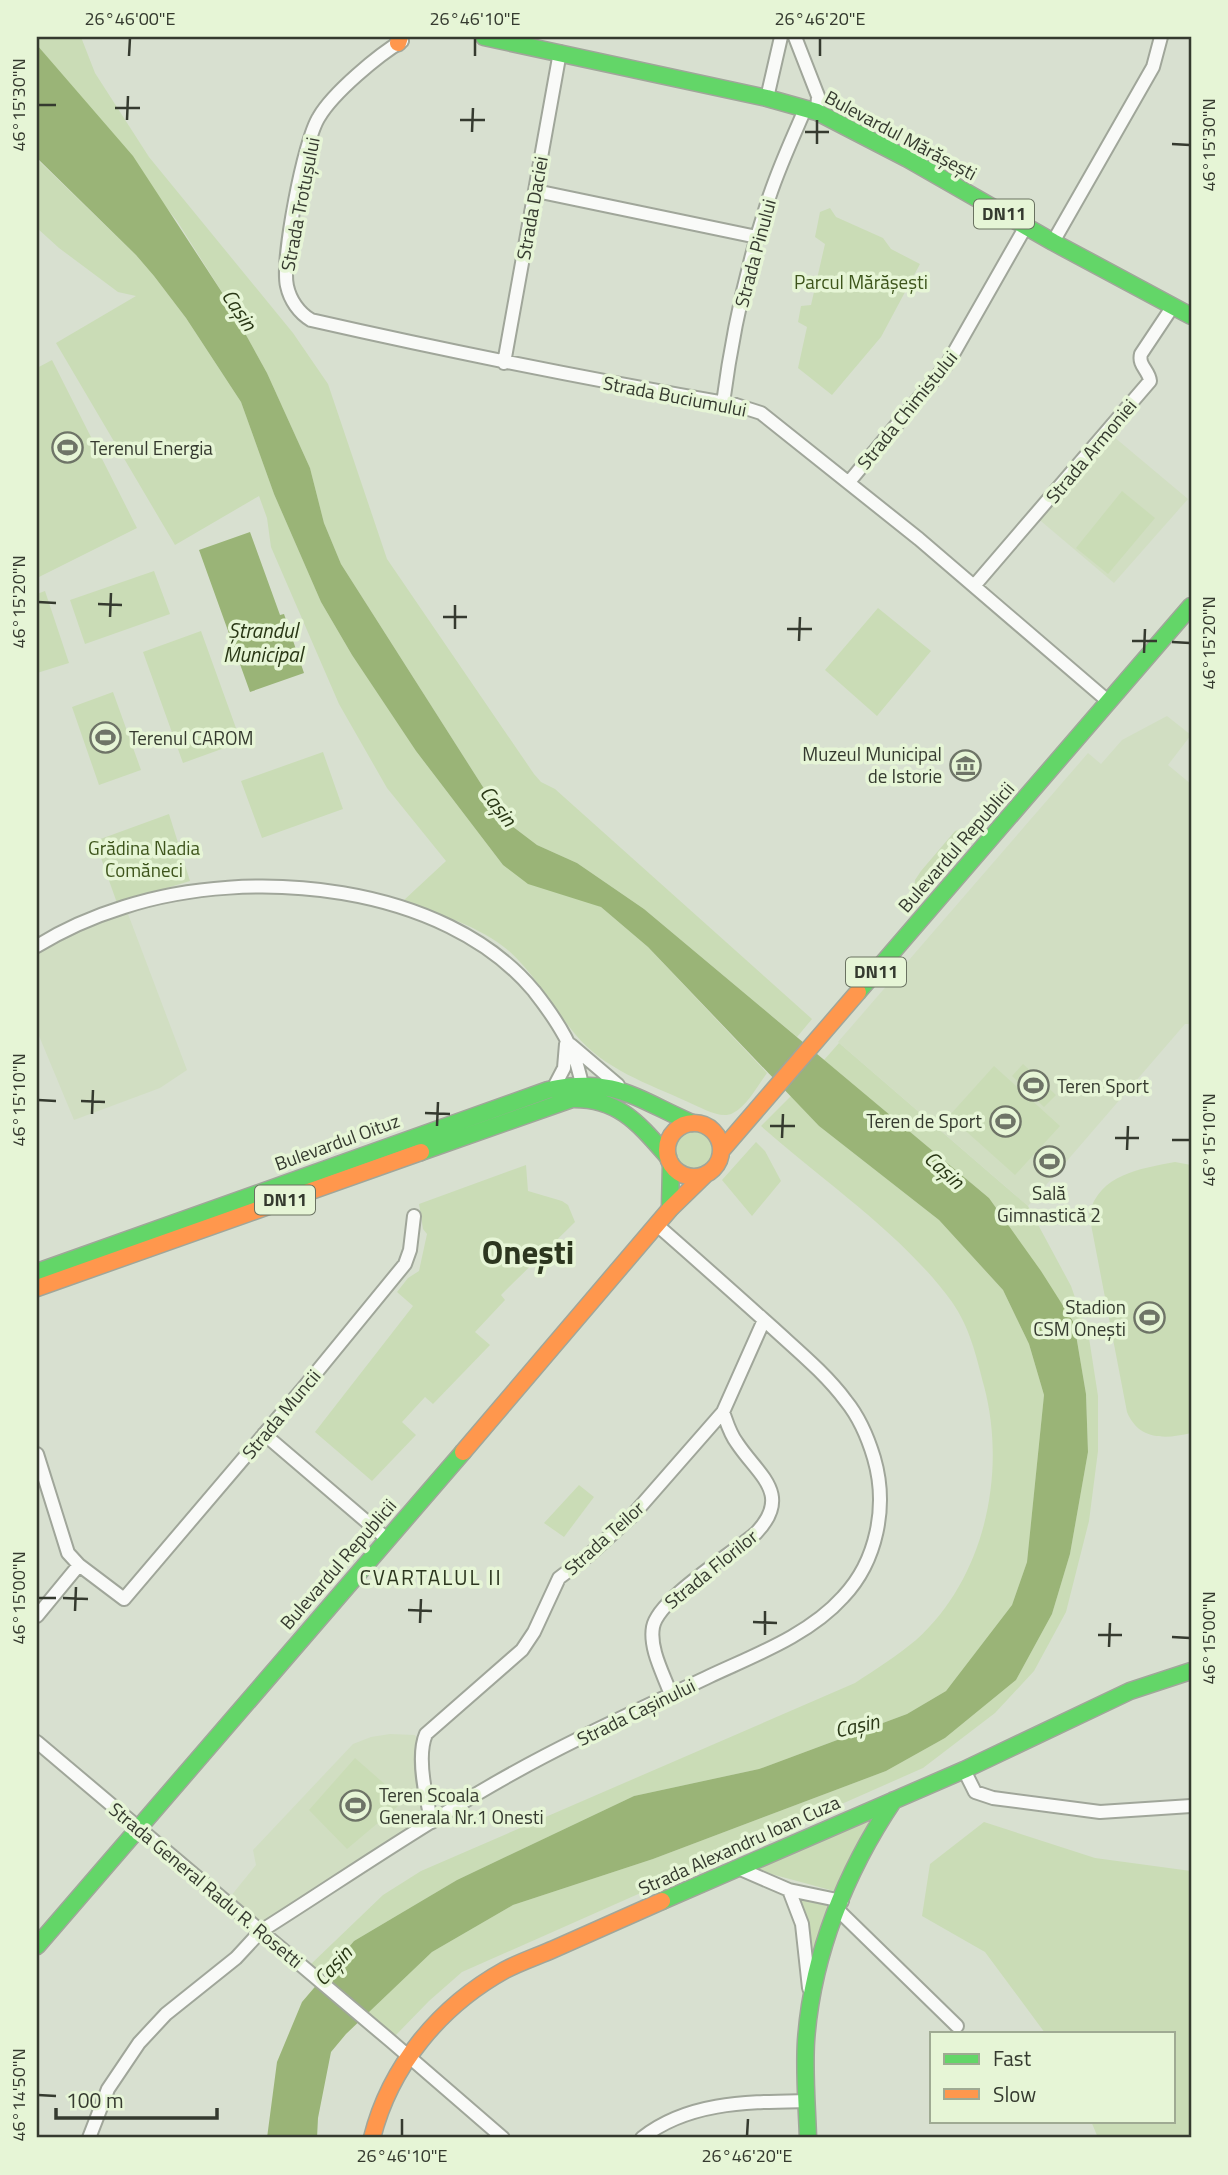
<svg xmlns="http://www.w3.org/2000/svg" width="1228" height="2175" font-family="'Titillium Web',sans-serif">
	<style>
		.built { fill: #d1dec2 }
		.green { fill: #cadcb6 }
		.water { fill: #9ab477 }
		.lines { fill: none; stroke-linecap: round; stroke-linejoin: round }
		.street-casing { stroke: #a0a69a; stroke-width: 16 }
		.fast-casing { stroke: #a0a69a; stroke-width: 19 }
		.slow-casing { stroke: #a0a69a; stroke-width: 19 }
		.street { stroke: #f9faf8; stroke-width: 12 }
		.fast { stroke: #63d668; stroke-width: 16 }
		.slow { stroke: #ff974d; stroke-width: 16 }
		.ticks { fill: none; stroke: #353a2f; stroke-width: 2.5 }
		.labels { text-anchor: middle; stroke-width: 7; stroke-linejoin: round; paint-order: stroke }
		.shield { fill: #e6f5d6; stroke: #6a7261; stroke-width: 2 }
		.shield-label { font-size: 18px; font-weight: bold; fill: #353a2f }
		.street-label { font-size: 19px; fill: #353a2f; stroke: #e6f5d6 }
		.park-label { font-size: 19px; fill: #3d541b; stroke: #e6f5d6 }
		.poi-label { font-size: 19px; fill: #353a2f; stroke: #e6f5d6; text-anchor: start }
		.water-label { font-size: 21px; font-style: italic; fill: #293715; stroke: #e6f5d6 }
		.neighbourhood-label { font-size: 21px; letter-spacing: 2px; fill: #2c361f; stroke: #e6f5d6 }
		.town-label { font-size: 33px; font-weight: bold; fill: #2c361f; stroke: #e6f5d6 }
		.neatline { fill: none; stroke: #353a2f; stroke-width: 2.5 }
		.ticks-label { font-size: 18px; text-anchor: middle; fill: #353a2f }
	</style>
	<rect width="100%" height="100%" fill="#d8e0d0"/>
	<path class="built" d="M1107,431L1188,499L1114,583L1035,516Z
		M1167,716L1191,735L1168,765L1191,784V1024H1185L1028,1206L838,1042L1088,753L1101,764L1122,740Z
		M125,906L187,1070L160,1088L74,1120L37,1031V946Z
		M390,1734L415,1735L422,1747L432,1822L261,1931L226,1902L256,1865L253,1850L353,1744L371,1737Z"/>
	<path class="green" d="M37,37H81L95,73L149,157L293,333L328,384L387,559L534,774L541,782L555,789L812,1019L797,1037L644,909L577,863L537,845L504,820L341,564L324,523L310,468L267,373L225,297L177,221L38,46Z
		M37,159L136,255L154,276L186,318L241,402L274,494L321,602L352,655L416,751L503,865L601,907L648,947L767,1073C758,1085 747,1106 733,1113C721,1120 700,1107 688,1102C647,1083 605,1070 575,1034C552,1007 536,975 509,951C480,926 438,914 403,901L446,861L387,788L339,704L271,547L267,518L259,496L175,545L56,343L136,296L118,292L59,248L37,228Z
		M830,208L836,217L883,238L891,249L920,264L881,337L832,395L798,368L807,327L798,322L801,306L811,305L825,244L815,237L820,212Z
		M52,360L137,528L37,578V368Z
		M1122,491L1155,518L1108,574L1076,548Z
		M154,571L170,614L85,644L70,600Z
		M45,591L69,663L37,673V594Z
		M878,608L931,651L877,716L825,670Z
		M201,631L241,742L183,763L143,652Z
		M113,692L141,770L99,785L72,707Z
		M323,752L343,809L262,838L241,781Z
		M169,814L190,881L117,903L95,841Z
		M961,829L976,832L921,896L914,889L915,880L921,871L955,831Z
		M839,1043L1028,1206L1071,1286L1089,1338L1098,1396V1451L1089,1521L1066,1612L1034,1671L995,1713L923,1768L462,1972L429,2001L395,2036L368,2013L432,1952L513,1905L653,1859L886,1771L945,1738L1016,1680L1052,1614L1070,1554L1088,1452L1086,1394L1074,1323L989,1198L824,1060Z
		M1023,1064L1056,1095L1044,1107L1012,1076Z
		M994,1066L1060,1126L1015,1175L949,1116Z
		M791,1096L819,1126L939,1220L1003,1290L1029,1344L1044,1395L1027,1562L1012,1605L946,1691L907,1714L759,1769L634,1796L457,1880L354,1941L324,1976L310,1965L383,1895L421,1871L855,1683C876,1669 897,1656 916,1640C985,1578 1007,1473 984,1386C976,1355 970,1328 952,1302C903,1234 824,1182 761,1126Z
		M668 1150a26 26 0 1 1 52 0a26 26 0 1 1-52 0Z
		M756,1142L765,1151L781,1181L752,1216L722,1180Z
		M1175,1162L1191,1165V1433C1166,1439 1139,1441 1127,1412L1089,1214C1100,1174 1139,1169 1175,1162Z
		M526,1165L528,1191L562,1201L568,1205L575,1222L501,1295L505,1300L475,1332L490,1345L433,1404L425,1397L402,1422L416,1435L372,1481L315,1432L413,1306L397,1292L408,1278L419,1271L427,1234L423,1229L419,1204Z
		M579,1485L594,1497L564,1537L544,1523Z
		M355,1758L404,1801L347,1849L309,1810Z
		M867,1820L869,1824L834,1891L760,1871V1867Z
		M984,1822L1095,1858L1191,1871V2138H1098L1091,2121H1174V2033H1045L985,1952L922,1916L930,1864Z
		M799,1898L828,1904L829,1906L811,1958L807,1917Z"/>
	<path class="water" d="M37,45L133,156L225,297L267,373L310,468L324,523L341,564L504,820L537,845L577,863L644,909L989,1198L1041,1271L1074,1323L1086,1394L1088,1452L1070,1554L1052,1614L1016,1680L945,1738L886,1771L653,1859L513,1905L432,1952L346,2034L331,2052L318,2118L317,2138H267L277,2062L302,2002L354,1941L457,1880L634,1796L759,1769L907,1714L946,1691L1012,1605L1027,1562L1044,1395L1029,1344L1003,1290L939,1220L819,1126L648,947L601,907L528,884L503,865L416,751L352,655L321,602L274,494L241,402L186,318L154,276L136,255L37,158Z
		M250,532L280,615L284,614L304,673L250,692L199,550Z"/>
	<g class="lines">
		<defs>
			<path id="street" d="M795,37L818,96L817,112
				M402,41C378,55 333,93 319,117C304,140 281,260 287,286C290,300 299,313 311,320C452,352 593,380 736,405L761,413L919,539L1109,702
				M767,98L781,37
				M536,191L757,237
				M1053,242L1153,67L1161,37
				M504,363L560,52
				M723,403C732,335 746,269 767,204C777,171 792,140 805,109
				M849,482L948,363L1026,226
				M974,586L1150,381C1149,370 1138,366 1141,354L1173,306
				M37,946C63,930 95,916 124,907C250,866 444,883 534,991C556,1019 579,1053 582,1089
				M571,1045L618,1085
				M553,1089L564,1068L566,1044
				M264,1434L387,1539
				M37,1454L68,1553L79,1565L124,1599L306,1385L405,1264L410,1250L414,1216
				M37,1616L79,1565
				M671,1695C664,1675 649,1649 653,1627C658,1599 732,1554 756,1533C793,1494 758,1475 737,1443C730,1434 727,1423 723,1412
				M37,1742L392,2042L503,2138
				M964,1770L975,1792L993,1798L1100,1812L1191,1806
				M432,1822C426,1799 416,1757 426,1734L522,1650L534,1632L559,1578L589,1555L632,1516L723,1412L764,1320
				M738,1868L789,1890L802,1924L809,1988
				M789,1890L842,1901
				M838,1910L957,2026
				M89,2138L108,2089L139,2043L166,2014L236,1958L261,1931C340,1881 418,1827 499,1781C567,1742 639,1710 710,1676C755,1655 809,1635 843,1597C877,1561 888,1506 874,1458C868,1438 859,1417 846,1401C826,1374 798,1351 773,1328C735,1294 696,1259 657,1225
				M642,2138C689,2101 750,2102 807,2101"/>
			<path id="fast" d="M484,37L767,98L817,112L908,159L1053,242L1191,316
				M858,992L1191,606
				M421,1152L572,1099C619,1098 639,1124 668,1157
				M670,1209L671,1164
				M37,1272L548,1090C613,1076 635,1098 692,1123
				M662,1901L964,1770L1130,1691L1191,1671
				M37,1946L463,1452
				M808,2138C807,2106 804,2073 806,2041C812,1955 846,1871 894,1800"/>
			<path id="slow" d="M398,43L400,37
				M667 1150a27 27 0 1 1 54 0a27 27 0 1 1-54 0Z
				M721,1151L858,992
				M37,1288L421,1152
				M463,1452L670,1209L706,1174
				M372,2138C390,2066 440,2006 505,1970C520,1962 538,1956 554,1949C590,1933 626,1917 662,1901"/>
		</defs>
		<use href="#street" class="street-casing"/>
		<use href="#fast" class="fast-casing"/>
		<use href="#slow" class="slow-casing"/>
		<use href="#street" class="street"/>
		<use href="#fast" class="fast"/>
		<use href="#slow" class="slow"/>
	</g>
	<path class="ticks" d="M129,56L130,38M475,56V38M820,56V38M38,105H56M115,108H140M127,120L128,96M460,120H485M472,132L473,108M805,132H829M817,144V120M1172,144L1190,145M38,602L56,603M98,604L122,605M110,617L111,593M443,617H467M455,629V605M787,629H812M799,641L800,617M1132,641H1157M1172,642L1190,643M1144,653L1145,629M38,1100L56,1101M81,1101L105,1102M425,1113L450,1114M92,1114L93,1090M437,1126L438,1102M770,1126H795M782,1138L783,1114M1115,1138H1139M1172,1140H1190M1127,1150L1128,1126M38,1598H56M63,1598L88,1599M408,1610L432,1611M75,1611L76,1587M753,1622L777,1623M420,1623L421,1599M765,1635V1611M1098,1635H1122M1172,1637L1190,1638M1109,1647L1110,1623M38,2095L56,2096M402,2136V2119M747,2136L748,2119"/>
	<defs>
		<symbol id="stadium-ring" viewBox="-11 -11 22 22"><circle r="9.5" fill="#e6f5d6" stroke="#6e7467" stroke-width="1.5"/><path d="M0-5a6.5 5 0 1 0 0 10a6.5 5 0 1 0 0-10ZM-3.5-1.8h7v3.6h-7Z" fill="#6e7467"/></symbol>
		<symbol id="museum-ring" viewBox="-11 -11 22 22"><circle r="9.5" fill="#e6f5d6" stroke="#6e7467" stroke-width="1.5"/><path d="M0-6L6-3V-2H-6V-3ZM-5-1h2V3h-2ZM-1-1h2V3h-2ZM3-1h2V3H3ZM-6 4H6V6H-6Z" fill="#6e7467"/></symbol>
	</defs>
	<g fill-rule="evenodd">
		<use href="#stadium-ring" x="50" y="430" width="35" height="35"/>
		<use href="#stadium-ring" x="88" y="720" width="35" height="35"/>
		<use href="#museum-ring" x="948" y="748" width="35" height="35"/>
		<use href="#stadium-ring" x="1016" y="1068" width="35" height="35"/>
		<use href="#stadium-ring" x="988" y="1104" width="35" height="35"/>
		<use href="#stadium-ring" x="1032" y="1144" width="35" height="35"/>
		<use href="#stadium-ring" x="1132" y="1300" width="35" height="35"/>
		<use href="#stadium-ring" x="338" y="1788" width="35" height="35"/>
	</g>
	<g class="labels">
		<g class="shield">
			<rect x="974" y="199.5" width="60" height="29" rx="5"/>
			<rect x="846" y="957.5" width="60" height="29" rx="5"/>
			<rect x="255" y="1185.5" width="60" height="29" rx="5"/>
		</g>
		<g class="shield-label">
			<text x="1004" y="220">DN11</text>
			<text x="876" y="978">DN11</text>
			<text x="285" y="1206">DN11</text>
		</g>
		<g class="street-label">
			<text transform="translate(901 135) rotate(28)" y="7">Bulevardul Mărășești</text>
			<text transform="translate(300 204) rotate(-79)" y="7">Strada Trotușului</text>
			<text transform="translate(532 208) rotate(-80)" y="7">Strada Daciei</text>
			<text transform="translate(755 253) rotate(-75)" y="7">Strada Pinului</text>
			<text transform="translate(675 396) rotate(11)" y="7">Strada Buciumului</text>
			<text transform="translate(907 410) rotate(-51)" y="7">Strada Chimistului</text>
			<text transform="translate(1091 451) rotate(-50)" y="7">Strada Armoniei</text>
			<text transform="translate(956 847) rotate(-49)" y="7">Bulevardul Republicii</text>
			<text transform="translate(337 1142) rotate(-20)" y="7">Bulevardul Oituz</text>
			<text transform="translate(281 1414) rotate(-50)" y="7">Strada Muncii</text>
			<text transform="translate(604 1538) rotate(-42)" y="7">Strada Teilor</text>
			<text transform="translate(338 1564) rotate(-49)" y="7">Bulevardul Republicii</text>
			<text transform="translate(711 1569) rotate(-39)" y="7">Strada Florilor</text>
			<text transform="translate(636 1712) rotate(-26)" y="7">Strada Cașinului</text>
			<text transform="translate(739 1845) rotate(-24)" y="7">Strada Alexandru Ioan Cuza</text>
			<text transform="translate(206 1885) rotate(40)" y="7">Strada General Radu R. Rosetti</text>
		</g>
		<g class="park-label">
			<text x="861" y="289">Parcul Mărășești</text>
			<text x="144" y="855">Grădina Nadia<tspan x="144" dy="22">Comăneci</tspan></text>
		</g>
		<g class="poi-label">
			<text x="90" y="455">Terenul Energia</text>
			<text x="129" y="745">Terenul CAROM</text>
			<text x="942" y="761" text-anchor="end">Muzeul Municipal<tspan x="942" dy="22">de Istorie</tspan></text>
			<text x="1057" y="1093">Teren Sport</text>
			<text x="982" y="1128" text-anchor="end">Teren de Sport</text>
			<text x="1049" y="1200" text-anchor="middle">Sală<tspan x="1049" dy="22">Gimnastică 2</tspan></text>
			<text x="1126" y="1314" text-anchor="end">Stadion<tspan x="1126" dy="22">CSM Onești</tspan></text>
			<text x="379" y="1802">Teren Scoala<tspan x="379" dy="22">Generala Nr.1 Onesti</tspan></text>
		</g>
		<g class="water-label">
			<text transform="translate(239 310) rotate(56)" y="7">Cașin</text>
			<text x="263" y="638">Ștrandul<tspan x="263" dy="24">Municipal</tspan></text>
			<text transform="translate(498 806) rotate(52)" y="7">Cașin</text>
			<text transform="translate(944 1170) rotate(42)" y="7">Cașin</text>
			<text transform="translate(857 1726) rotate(-13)" y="7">Cașin</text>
			<text transform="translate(333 1966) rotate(-48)" y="7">Cașin</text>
		</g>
		<g class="neighbourhood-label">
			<text x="431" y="1585">CVARTALUL II</text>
		</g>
		<g class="town-label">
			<text x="528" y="1264">Onești</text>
		</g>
	</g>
	<rect width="1228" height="2175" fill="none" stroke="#e6f5d6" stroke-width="77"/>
	<rect x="930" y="2032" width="245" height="91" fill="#e6f5d6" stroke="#9faa93" stroke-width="2"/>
	<rect x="944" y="2054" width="35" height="10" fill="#63d668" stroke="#9faa93" stroke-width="2"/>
	<text x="993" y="2066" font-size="21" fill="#353a2f">Fast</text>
	<rect x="944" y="2089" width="35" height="10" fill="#ff974d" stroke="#9faa93" stroke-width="2"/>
	<text x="993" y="2102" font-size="21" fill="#353a2f">Slow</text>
	<path d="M56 2108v10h161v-10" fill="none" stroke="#353a2f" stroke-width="3.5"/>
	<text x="66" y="2108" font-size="21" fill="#353a2f" stroke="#e6f5d6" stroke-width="5" paint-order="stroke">100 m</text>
	<rect x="38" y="38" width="1152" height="2098" class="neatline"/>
	<g class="ticks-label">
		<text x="130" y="25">26°46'00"E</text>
		<text x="475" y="25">26°46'10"E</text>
		<text x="820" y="25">26°46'20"E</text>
		<text transform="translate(19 105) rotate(-90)" y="6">46°15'30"N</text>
		<text transform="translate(1209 145) rotate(-90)" y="6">46°15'30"N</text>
		<text transform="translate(19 602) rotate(-90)" y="6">46°15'20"N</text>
		<text transform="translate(1209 643) rotate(-90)" y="6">46°15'20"N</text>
		<text transform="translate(19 1100) rotate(-90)" y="6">46°15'10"N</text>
		<text transform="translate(1209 1140) rotate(-90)" y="6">46°15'10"N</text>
		<text transform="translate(19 1598) rotate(-90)" y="6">46°15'00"N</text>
		<text transform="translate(1209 1638) rotate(-90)" y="6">46°15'00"N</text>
		<text transform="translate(19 2095) rotate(-90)" y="6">46°14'50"N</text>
		<text x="402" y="2162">26°46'10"E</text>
		<text x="747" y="2162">26°46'20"E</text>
	</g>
</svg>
